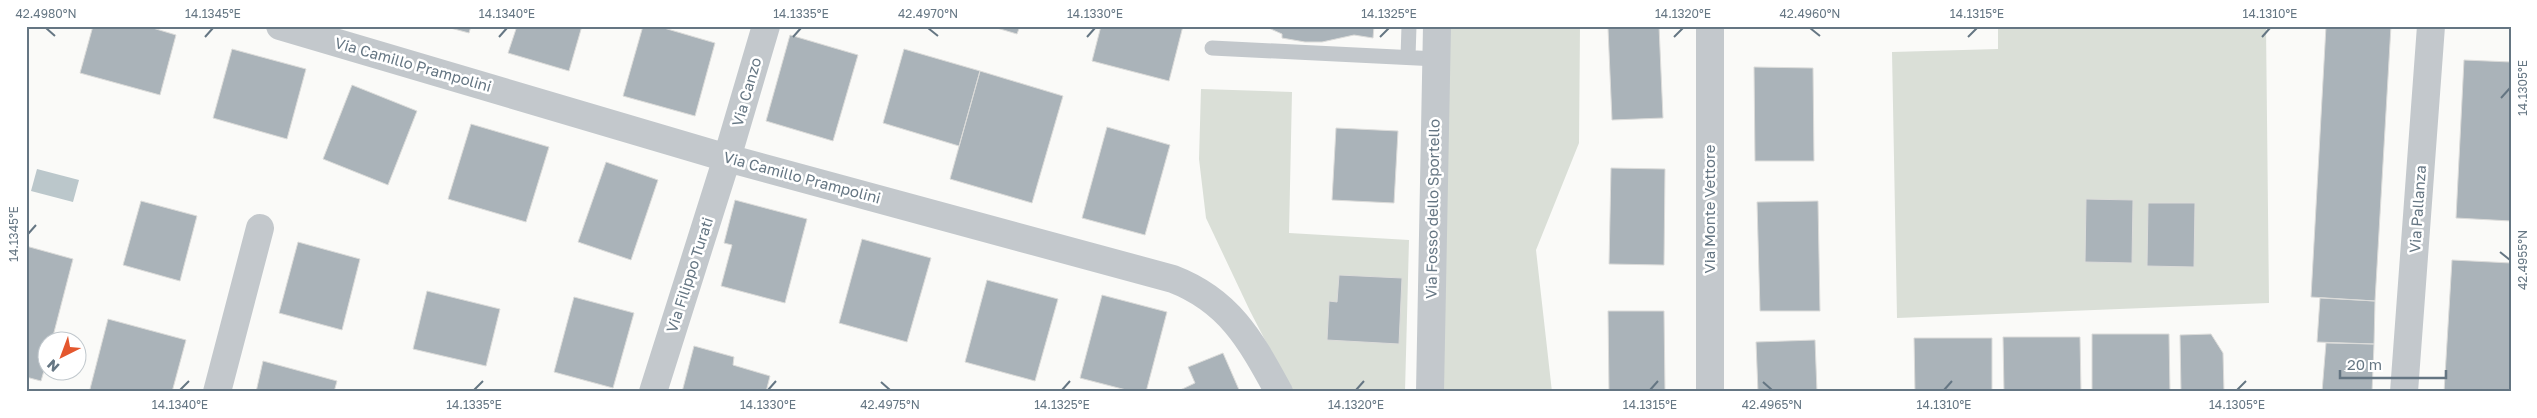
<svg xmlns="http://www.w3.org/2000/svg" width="2537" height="418" font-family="'Golos Text',sans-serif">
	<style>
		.green { fill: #dadfd7 }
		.water { fill: #bbc7cb }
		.building { fill: #aab3b9; stroke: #dcdcda }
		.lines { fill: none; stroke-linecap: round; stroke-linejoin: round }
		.service { stroke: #c3c8cc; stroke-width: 15 }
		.minor { stroke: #c3c8cc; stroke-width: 28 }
		.ticks { fill: none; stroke: #657683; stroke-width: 2 }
		.labels { text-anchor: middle; stroke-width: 5; stroke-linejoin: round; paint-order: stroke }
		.street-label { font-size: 15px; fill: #657683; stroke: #fff }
		.neatline { fill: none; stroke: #657683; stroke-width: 2 }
		.ticks-label { font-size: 12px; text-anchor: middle; fill: #657683 }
	</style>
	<rect width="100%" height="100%" fill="#fafaf8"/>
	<path class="green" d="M1446,26H1580L1579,143L1536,250L1552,392H1437Z
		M1998,26H2266L2269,303L1897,318L1892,52L1998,49Z
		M1201,89L1292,92L1289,233L1409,240L1405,392H1292L1250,311L1206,218L1199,159Z"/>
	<path class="water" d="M37,169L79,180L73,202L31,191Z"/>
	<path class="building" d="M93,26H146L176,35L160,95L80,73Z
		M443,26H471L469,33Z
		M517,26H582L569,71L508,53Z
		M643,26H657L715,43L695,116L623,96Z
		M990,26H1020L1017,34Z
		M1101,26H1183L1169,81L1092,61Z
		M1374,26L1373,38L1354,35L1322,42H1305L1282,38V34L1264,26Z
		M1659,26L1663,118L1612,120L1608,28Z
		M2326,26H2391L2375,301L2311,297Z
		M790,35L858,55L833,141L766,121Z
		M232,49L306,69L287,139L213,118Z
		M904,49L980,71L959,146L883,123Z
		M2464,60L2511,62V221L2456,218Z
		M1754,67L1813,68L1814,161H1755Z
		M980,71L1063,96L1032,203L950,179Z
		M352,85L417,111L388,185L323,159Z
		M471,124L549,147L526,222L448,199Z
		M1107,127L1170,145L1145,235L1082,218Z
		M1336,128L1398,131L1394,203L1332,200Z
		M606,162L658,180L631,260L578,242Z
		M1611,168L1665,169L1664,265L1609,264Z
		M2086,199L2133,200L2132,263L2085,262Z
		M735,200L807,219L785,303L721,286L732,245L724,243Z
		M141,201L197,216L180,281L123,265Z
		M1818,201L1820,311H1760L1757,202Z
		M2148,203H2195L2194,267L2147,266Z
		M862,239L931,258L907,342L839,323Z
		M298,242L360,259L342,330L279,313Z
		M26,246L73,259L52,340H48V357L41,381L26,377Z
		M2452,260L2511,263L2510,392H2444Z
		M1339,275L1402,278L1399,344L1327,340L1329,301L1337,302Z
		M987,280L1058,299L1035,381L965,362Z
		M427,291L500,309L486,366L413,349Z
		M1102,295L1167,312L1146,392H1134L1080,378Z
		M574,297L634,313L613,388L554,372Z
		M2320,298L2375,301L2374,344L2317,342Z
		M1608,311H1664L1665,392H1609Z
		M108,319L186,340L172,392H99L90,389Z
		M2092,334H2169L2170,392H2092Z
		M2211,334L2223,353L2224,392H2181L2180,335Z
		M2003,337H2080L2081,392H2004Z
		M1914,338H1992V392H1915Z
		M1815,340L1817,392H1758L1756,342Z
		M2326,343L2374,344L2372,392H2322Z
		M694,346L734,357L733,365L770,376L766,392H682Z
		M1223,353L1240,392H1176L1195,383L1188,367Z
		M263,361L337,381L334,392H256Z"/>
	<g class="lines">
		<path class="service" d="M1212,48L1437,59
			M1408,57L1409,26"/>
		<path class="minor" d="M280,26L727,158L1173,279C1230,301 1251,341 1279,392
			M1710,26V392
			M217,392L260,228
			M653,392L727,158L766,26
			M1430,392L1437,26
			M2404,392L2431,26"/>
	</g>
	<path class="ticks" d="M46,28L55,36M928,28L938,36M1810,28L1820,36M205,37L213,28M499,37L507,28M793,37L801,28M1087,37L1095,28M1380,37L1389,28M1674,37L1683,28M1968,37L1977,28M2262,37L2270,28M2501,98L2510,88M28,234L36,225M2500,252L2510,260M881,382L890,390M1763,382L1772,390M180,390L189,381M474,390L483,381M768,390L776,381M1062,390L1070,381M1356,390L1364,381M1650,390L1658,381M1944,390L1952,381M2237,390L2246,381"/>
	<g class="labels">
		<g class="street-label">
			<text transform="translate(413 65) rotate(16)" y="5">Via Camillo Prampolini</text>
			<text transform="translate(747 92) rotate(-74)" y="5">Via Canzo</text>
			<text transform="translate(802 178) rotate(15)" y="5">Via Camillo Prampolini</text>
			<text transform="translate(1433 209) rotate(-89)" y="5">Via Fosso dello Sportello</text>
			<text transform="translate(1710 209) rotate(-90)" y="5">Via Monte Vettore</text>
			<text transform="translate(2418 209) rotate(-86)" y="5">Via Pallanza</text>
			<text transform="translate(690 275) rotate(-72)" y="5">Via Filippo Turati</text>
		</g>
	</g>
	<rect width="2537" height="418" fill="none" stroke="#ffffff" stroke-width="55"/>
	<g transform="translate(62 356) rotate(222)"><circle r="24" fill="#ffffff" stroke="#c1c8cd"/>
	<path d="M0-4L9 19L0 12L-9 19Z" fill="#e4572e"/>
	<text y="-8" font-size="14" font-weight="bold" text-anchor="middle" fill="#657683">N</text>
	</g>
	<path d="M2340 370v8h106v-8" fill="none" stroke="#657683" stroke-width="2.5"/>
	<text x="2347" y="370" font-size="15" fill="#657683" stroke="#ffffff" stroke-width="4" paint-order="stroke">20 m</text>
	<rect x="28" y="28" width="2482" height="362" class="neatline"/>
	<g class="ticks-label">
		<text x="46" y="18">42.4980°N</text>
		<text x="213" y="18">14.1345°E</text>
		<text x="507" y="18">14.1340°E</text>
		<text x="801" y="18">14.1335°E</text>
		<text x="928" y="18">42.4970°N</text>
		<text x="1095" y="18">14.1330°E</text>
		<text x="1389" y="18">14.1325°E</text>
		<text x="1683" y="18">14.1320°E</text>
		<text x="1810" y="18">42.4960°N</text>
		<text x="1977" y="18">14.1315°E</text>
		<text x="2270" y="18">14.1310°E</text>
		<text transform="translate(2523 88) rotate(-90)" y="4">14.1305°E</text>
		<text transform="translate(14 234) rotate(-90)" y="4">14.1345°E</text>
		<text transform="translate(2523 260) rotate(-90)" y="4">42.4955°N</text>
		<text x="180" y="409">14.1340°E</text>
		<text x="474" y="409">14.1335°E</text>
		<text x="768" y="409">14.1330°E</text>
		<text x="890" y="409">42.4975°N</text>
		<text x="1062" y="409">14.1325°E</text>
		<text x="1356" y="409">14.1320°E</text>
		<text x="1650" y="409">14.1315°E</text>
		<text x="1772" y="409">42.4965°N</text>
		<text x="1944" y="409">14.1310°E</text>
		<text x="2237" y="409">14.1305°E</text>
	</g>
</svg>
